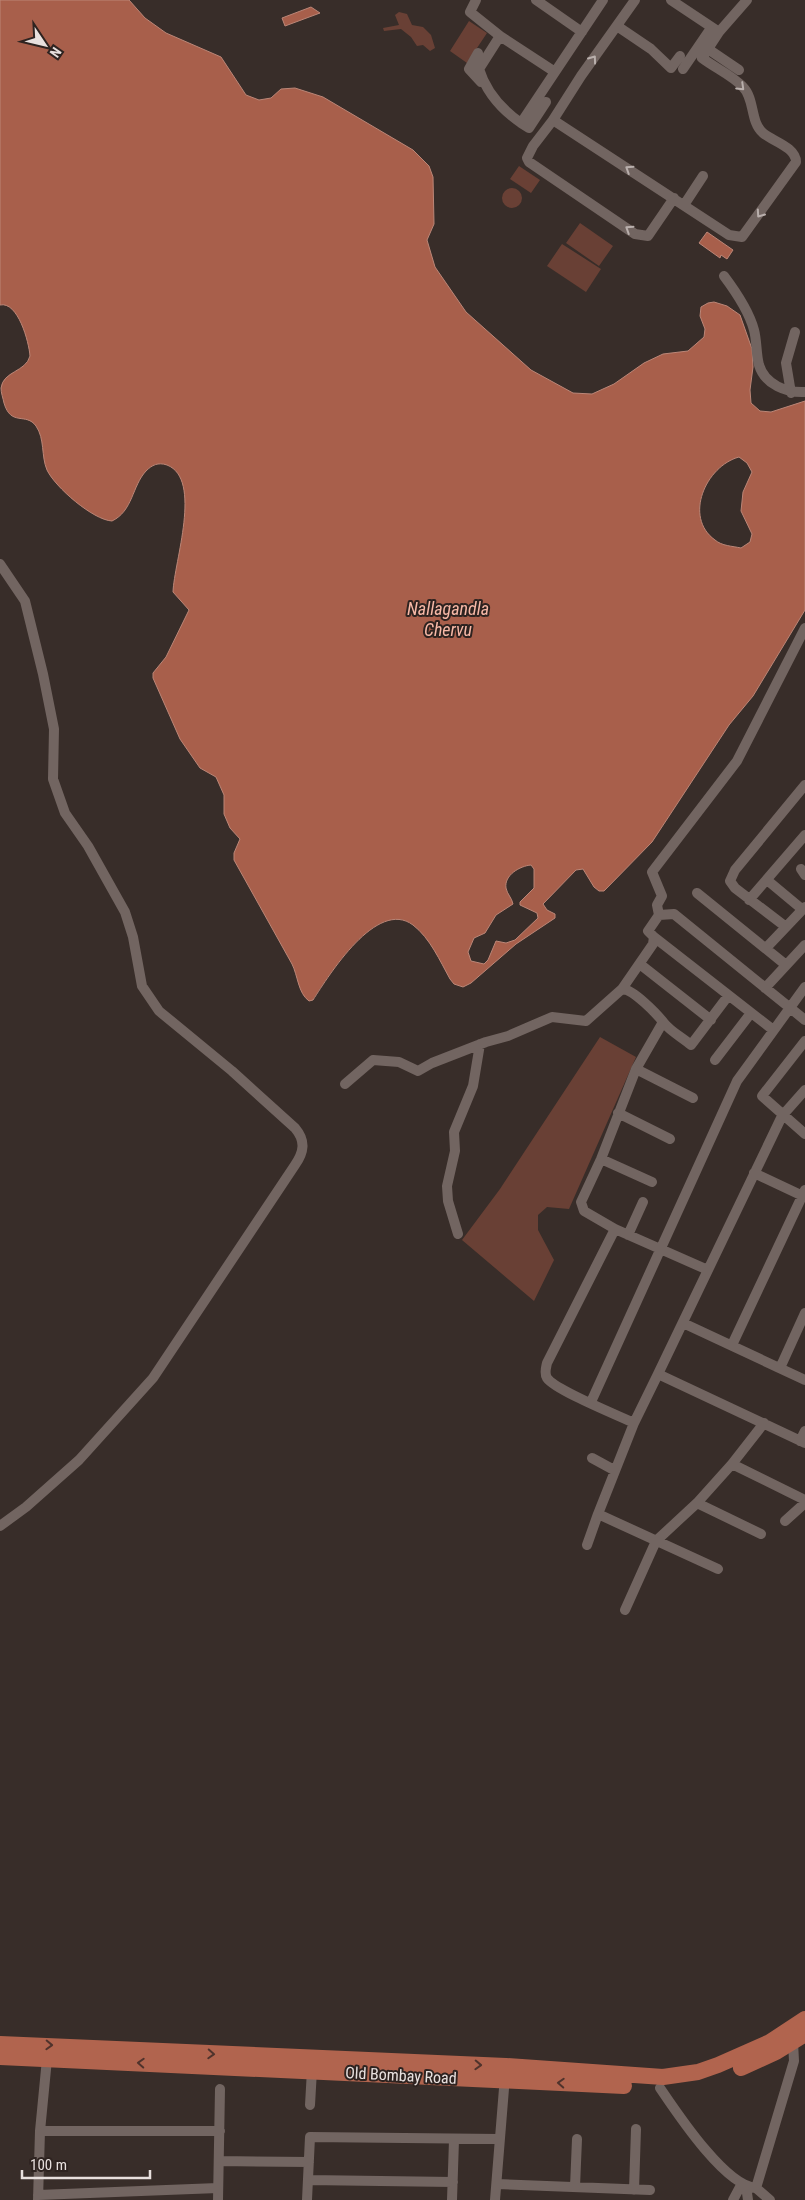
<svg xmlns="http://www.w3.org/2000/svg" width="805" height="2200" font-family="'Roboto Condensed',sans-serif">
	<style>
		.green { fill: #694035 }
		.water { fill: #a85f4b; stroke: #bb8677; fill-rule: evenodd }
		.lines { fill: none; stroke-linecap: round; stroke-linejoin: round }
		.street { stroke: #726561; stroke-width: 10 }
		.primary { stroke: #b1644e; stroke-width: 16 }
		.oneway { stroke: #b9afac }
		.oneway2 { stroke: #4f332c }
		.labels { text-anchor: middle; stroke-width: 4; stroke-linejoin: round; paint-order: stroke }
		.street-label { font-size: 16px; fill: #e8e0de; stroke: #2e2320 }
		.water-label { font-size: 18px; font-style: italic; fill: #f8b9a7; stroke: #2e2320 }
	</style>
	<rect width="100%" height="100%" fill="#382d29"/>
	<path class="green" d="M399,12L407,14L412,25L423,27L431,35L435,48L430,51L423,45L417,46L411,37L401,29L384,31L383,28L399,25L395,15Z
		M469,21L487,33L467,63L450,51Z
		M519,166L540,180L531,193L510,179Z
		M502 198a10 10 0 1 1 20 0a10 10 0 1 1-20 0Z
		M580,223L613,246L599,266L566,243Z
		M562,244L601,269L586,292L547,266Z
		M600,1037L636,1057L569,1209L547,1207L538,1215V1230L554,1260L534,1301L462,1240L500,1189Z"/>
	<path class="water" d="M0,0H129L145,18L166,33L221,57L246,95L259,100L271,98L281,89L295,88L323,97L413,150L429,166L433,177L434,224L427,240L435,267L466,312L531,370L573,393L592,394L614,384L644,363L663,354L688,351L704,337L705,329L700,316L701,307L708,303L714,302L727,306L740,315L752,349L753,367L750,390L751,403L760,411L771,412L805,401V610L753,696L729,725L652,842L604,891H599L594,887L583,869L576,870L543,904L547,910L555,914V918L516,944L471,983L463,987L454,984L450,979C440,961 430,938 413,925C377,898 329,975 313,1000L309,1001C298,993 298,976 292,964L234,860V853L240,839L230,828L224,814V795L216,777L200,768L180,739L153,678V673L166,657L189,610L173,592C174,562 203,479 167,465C158,462 152,465 146,471C132,486 133,511 112,521C93,520 55,487 47,470C41,456 45,439 36,426C26,412 11,427 4,403C3,398 1,393 1,388C3,371 26,372 30,356C29,342 18,301 0,305ZM739,457L747,463L752,472L743,492L741,511L752,534L750,542L741,548C732,546 722,546 715,540C683,517 706,466 739,457ZM531,865L534,869V888L520,902V905L537,913L538,918L515,940L506,943L496,941L488,960L484,964L471,961L468,952L474,938L485,933L496,915L513,904C512,898 507,894 506,888C504,875 520,866 531,865Z
		M311,7L320,13L285,26L282,18Z
		M707,232L733,250L727,259L721,255L720,258L699,243Z"/>
	<g class="lines">
		<path class="street" d="M476,0L470,12L500,36L479,69C486,92 501,109 521,123L603,0
			M536,0L582,32
			M635,0L581,76L553,120L729,235L742,237L796,162C796,147 772,141 763,133C750,122 755,99 743,87C732,75 715,68 702,58L719,32L671,0
			M617,26L651,49L671,68L680,56
			M719,32L747,0
			M500,36L555,72
			M708,49L739,70
			M478,53L469,69L481,82
			M683,69L711,28
			M553,120L533,146L527,158L529,162L635,234L648,236L674,198
			M521,123L529,128L546,102
			M684,205L703,176
			M724,276C736,292 749,311 754,330C757,341 756,354 759,365C765,385 787,393 805,392
			M791,393L786,363L795,332
			M0,564L25,601L43,674L54,729L53,779L65,813L88,846L125,912L133,937L142,986L159,1011L232,1071L295,1128C306,1141 304,1152 295,1165L153,1378L79,1460L26,1507L0,1526
			M801,869L805,875
			M767,880L803,910
			M697,893L786,965
			M749,900L805,835
			M659,915L657,905L662,896L652,872L737,761L805,628
			M786,927L735,888L730,881L735,870L805,785
			M654,937L772,1029
			M766,948L805,907
			M641,965L711,1020
			M765,988L805,945
			M622,989L653,944L654,937L648,931L659,915L674,914L805,1020
			M663,1022L636,1069L601,1159L581,1202L584,1211L615,1229L708,1270
			M805,1041L762,1096L805,1134
			M715,1060L751,1013
			M636,1069L693,1098
			M345,1084L373,1060L399,1062L418,1071L432,1063L486,1042L508,1036L552,1017L586,1021L622,989C633,989 657,1014 664,1023C670,1031 683,1038 691,1045L728,996
			M618,1113L670,1139
			M601,1159L652,1182
			M754,1173L805,1197
			M615,1229L547,1363C546,1368 544,1373 547,1378C555,1390 617,1415 634,1423
			M458,1234L448,1201L447,1186L455,1151L454,1132L473,1086L480,1044
			M628,1235L643,1202
			M683,1323L805,1380
			M732,1345L805,1190
			M780,1368L805,1313
			M658,1374L782,1116L805,1090
			M591,1402L737,1081L805,987
			M800,1441L805,1431
			M592,1458L614,1470
			M732,1464L805,1500
			M697,1503L761,1534
			M785,1521L805,1503
			M587,1545L598,1514
			M718,1569L598,1514L634,1423L658,1374L805,1443
			M625,1610L656,1541L697,1503L732,1464L764,1423
			M660,2088C677,2113 725,2186 756,2188
			M310,2105L312,2070
			M40,2131H220
			M219,2161L309,2162
			M308,2180L453,2182
			M497,2184L650,2190
			M746,2186L748,2200
			M575,2187L577,2139
			M634,2190L636,2129
			M38,2195L218,2188
			M38,2200L40,2131L47,2059
			M218,2200L220,2089
			M307,2200L310,2137L499,2139
			M452,2200L454,2140
			M495,2200L505,2076
			M733,2200L741,2185
			M770,2200L756,2188L794,2061L793,2042"/>
		<path class="primary" d="M0,2044L506,2066L663,2077L698,2072L718,2065L770,2042L805,2019
			M0,2057L624,2086
			M741,2068L776,2052L805,2034"/>
	</g>
	<defs><path id="oneway-chevron" d="M-2-3.5L2.5 0L-2 3.5" fill="none" stroke-width="1.6" stroke-linecap="round" stroke-linejoin="round" transform="scale(1.25)"/></defs>
	<g class="oneway">
		<use href="#oneway-chevron" transform="translate(593 59) rotate(-54)"/>
		<use href="#oneway-chevron" transform="translate(741 87) rotate(44)"/>
		<use href="#oneway-chevron" transform="translate(629 169) rotate(-147)"/>
		<use href="#oneway-chevron" transform="translate(760 214) rotate(125)"/>
		<use href="#oneway-chevron" transform="translate(629 229) rotate(-147)"/>
	</g>
	<g class="oneway2">
		<use href="#oneway-chevron" transform="translate(49 2045) rotate(2)"/>
		<use href="#oneway-chevron" transform="translate(211 2054) rotate(3)"/>
		<use href="#oneway-chevron" transform="translate(141 2063) rotate(-177)"/>
		<use href="#oneway-chevron" transform="translate(478 2065) rotate(2)"/>
		<use href="#oneway-chevron" transform="translate(561 2083) rotate(-177)"/>
	</g>
	<g class="labels">
		<g class="street-label">
			<text transform="translate(401 2075) rotate(3)" y="6">Old Bombay Road</text>
		</g>
		<g class="water-label">
			<text x="448" y="615">Nallagandla<tspan x="448" dy="21">Chervu</tspan></text>
		</g>
	</g>
	<g transform="translate(45 45) rotate(125)" stroke="#2e2320" stroke-width="4" paint-order="stroke">
	<path d="M0-4L9 19L0 12L-9 19Z" fill="#e8e0de"/>
	<text y="-8" font-size="14" font-weight="bold" text-anchor="middle" fill="#e8e0de">N</text>
	</g>
	<path d="M22 2170v8h128v-8" fill="none" stroke="#e8e0de" stroke-width="2.5"/>
	<text x="30" y="2170" font-size="15" fill="#e8e0de" stroke="#2e2320" stroke-width="4" paint-order="stroke">100 m</text>
</svg>
